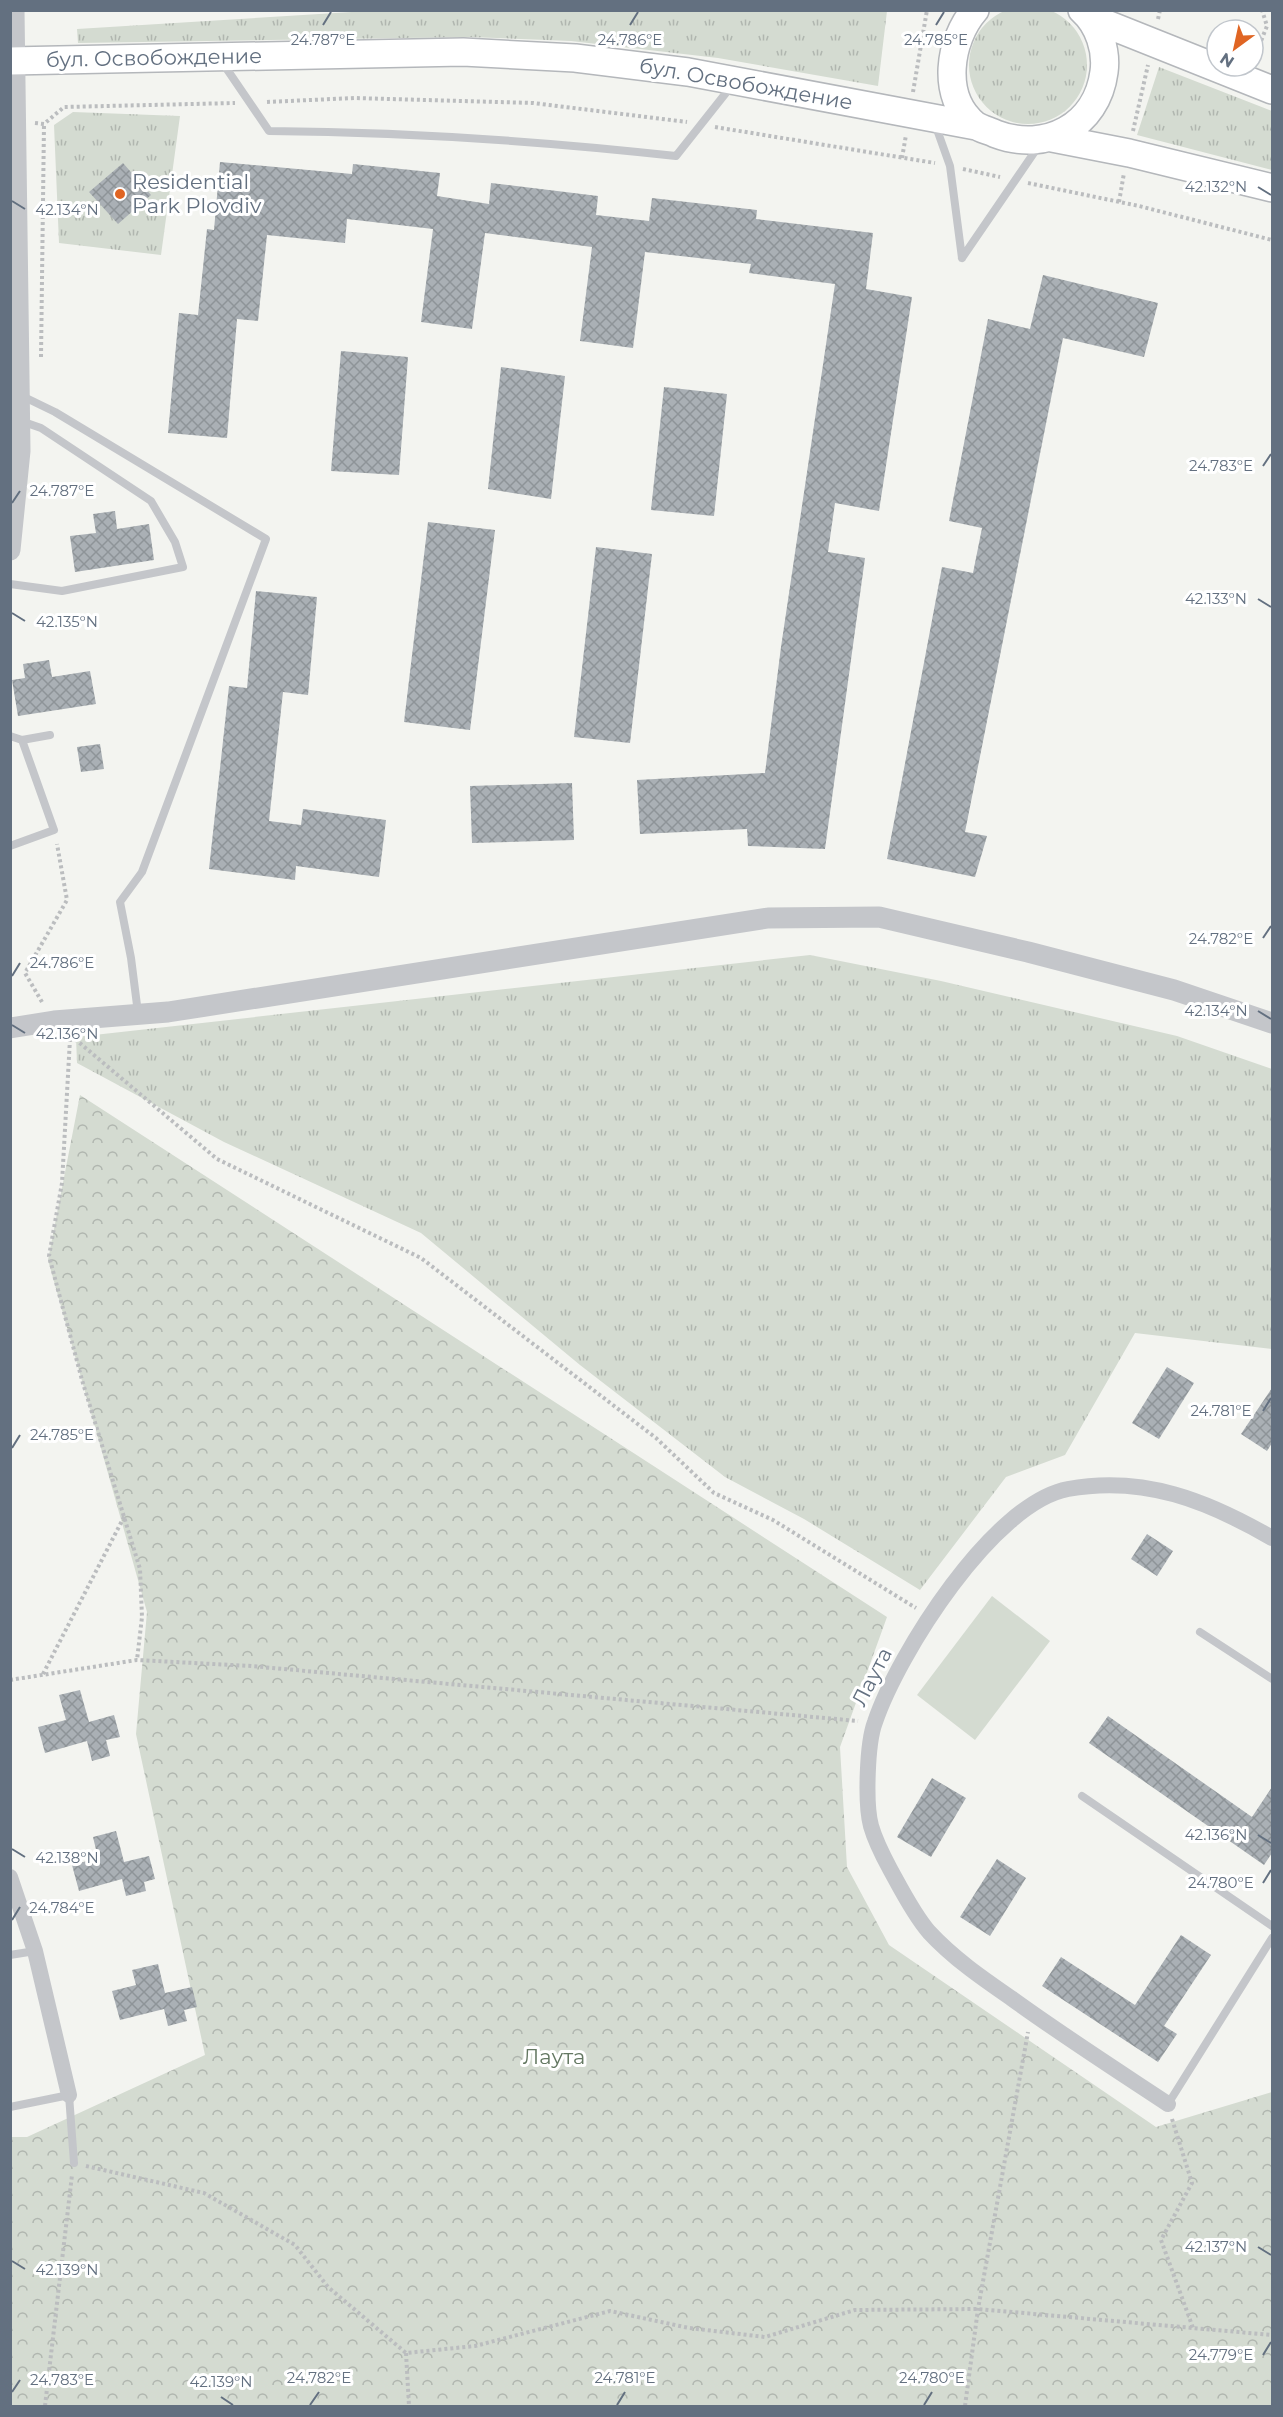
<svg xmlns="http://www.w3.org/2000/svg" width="1283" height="2417" font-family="Montserrat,sans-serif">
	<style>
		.grass { fill: url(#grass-tufts) }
		.forest { fill: url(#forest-crowns) }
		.park { fill: #d4dbd1 }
		.building { fill: url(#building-cross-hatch) }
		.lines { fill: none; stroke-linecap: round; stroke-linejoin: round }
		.primary-casing { stroke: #b4b7bb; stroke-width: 30 }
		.path { stroke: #bbbdbf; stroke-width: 4; stroke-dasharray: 3 3; stroke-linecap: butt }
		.service { stroke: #c4c6ca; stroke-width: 8 }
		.minor { stroke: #c4c6ca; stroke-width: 16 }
		.tertiary { stroke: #c4c6ca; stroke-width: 21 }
		.primary { stroke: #fff; stroke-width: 27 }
		.ticks { fill: none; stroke: #637080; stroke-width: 2 }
		.poi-dot { fill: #e06523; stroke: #fff; stroke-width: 2 }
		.labels { text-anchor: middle; stroke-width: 6; stroke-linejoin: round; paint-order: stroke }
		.street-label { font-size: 21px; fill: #637080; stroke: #fff }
		.poi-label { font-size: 21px; fill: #637080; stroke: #fff; text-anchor: start }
		.park-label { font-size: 21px; fill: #647862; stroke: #fff }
		.ticks-label { font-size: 15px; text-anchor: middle; fill: #637080; stroke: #fff; stroke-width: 6; stroke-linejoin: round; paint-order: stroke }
	</style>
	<defs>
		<pattern id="grass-tufts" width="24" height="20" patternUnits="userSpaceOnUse" patternTransform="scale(1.5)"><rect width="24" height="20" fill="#d4dbd1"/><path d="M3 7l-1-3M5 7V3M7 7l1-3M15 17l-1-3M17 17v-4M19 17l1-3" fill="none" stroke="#b0b6af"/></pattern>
		<pattern id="forest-crowns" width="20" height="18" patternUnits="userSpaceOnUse" patternTransform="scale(1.5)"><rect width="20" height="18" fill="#d4dbd1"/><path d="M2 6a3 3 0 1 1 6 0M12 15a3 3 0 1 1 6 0" fill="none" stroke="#b0b6af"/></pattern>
		<pattern id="building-cross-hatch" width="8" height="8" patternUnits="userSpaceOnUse" patternTransform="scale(1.5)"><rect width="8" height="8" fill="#aab0b5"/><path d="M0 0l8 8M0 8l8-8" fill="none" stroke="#8e9498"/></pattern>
	</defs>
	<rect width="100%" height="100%" fill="#f3f4f0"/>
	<path class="grass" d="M969 65a59 59 0 1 1 118 0a59 59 0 1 1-118 0Z
		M368,11L887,10V11L878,86L718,58L571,41L469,37L78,43L77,29Z
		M1159,67L1272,111V170L1137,135Z
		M73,112L180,116L161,255L59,243L54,125Z
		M810,955L941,981L1177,1036L1272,1069V1349L1135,1333L1065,1455L1006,1477L920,1590L804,1519L725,1477L580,1365L421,1233L224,1142L77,1063L76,1037Z"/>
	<path class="forest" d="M80,1095L887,1617L840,1747L847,1867L889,1945L1156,2127L1272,2092V2406H11L10,2137H27L205,2055L136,1734L147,1612L48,1260Z"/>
	<path class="park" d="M992,1596L1050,1641L975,1740L917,1695Z"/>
	<path class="building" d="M220,162L352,174L353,164L440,173L437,196L489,204L491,183L598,196L596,215L649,221L652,198L757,210L756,219L873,233L866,289L912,297L879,511L835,503L828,552L865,558L825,849L748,846L747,829L640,834L637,780L765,773L781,647L835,284L749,273L751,264L645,252L633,348L580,341L592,247L485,233L472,329L421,322L433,229L347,219L345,243L267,235L258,321L237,319L227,438L168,433L179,313L198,315L207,229L214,230Z
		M123,163L151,195L118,224L89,192Z
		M1043,275L1158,303L1144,357L1063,338L965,832L987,836L975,877L887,859L942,567L973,573L982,528L949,521L988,319L1030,329Z
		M341,351L408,357L399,475L331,471Z
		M501,367L565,376L551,499L488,489Z
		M664,387L727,394L714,516L651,510Z
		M115,511L117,529L149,524L154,560L75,572L70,536L96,533L93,514Z
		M428,522L495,530L470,730L404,722Z
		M596,547L652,554L630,743L574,737Z
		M256,591L317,597L308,695L283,692L269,821L301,825L303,809L386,820L379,877L296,866L295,880L209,869L229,686L247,688Z
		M49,660L52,677L90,671L96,704L18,716L12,680L25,678L23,664Z
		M100,744L104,769L81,772L77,747Z
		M572,783L574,840L472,843L470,786Z
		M1167,1367L1194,1383L1159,1439L1132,1423Z
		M1272,1388V1443L1267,1451L1241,1434Z
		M1147,1534L1173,1551L1157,1576L1131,1559Z
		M80,1690L89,1722L114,1715L120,1737L106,1740L110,1756L92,1761L87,1741L45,1753L38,1727L66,1720L59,1695Z
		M1108,1716L1252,1817L1272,1787V1853L1264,1865L1089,1743Z
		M932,1778L966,1798L931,1857L897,1837Z
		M116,1831L124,1862L149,1856L155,1879L144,1882L146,1891L126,1896L122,1879L79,1891L72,1865L98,1858L93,1837Z
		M997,1859L1026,1878L990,1936L960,1917Z
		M1181,1935L1211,1955L1164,2026L1177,2034L1158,2062L1042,1986L1061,1957L1135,2005Z
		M158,1964L165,1993L192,1987L197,2007L184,2010L187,2021L168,2026L164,2009L120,2020L112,1991L136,1985L132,1970Z"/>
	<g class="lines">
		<defs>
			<path id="primary" d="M975,10C949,40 940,97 975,125C981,129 990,131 996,134C1046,153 1097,126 1104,72C1107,51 1099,25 1082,10
				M1089,17L1272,90
				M10,61L463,52L575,58L688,72L976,126
				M1052,138L1129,153L1272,188"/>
		</defs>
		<use href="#primary" class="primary-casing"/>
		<path class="path" d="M1158,19L1160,10
			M1259,46L1267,26L1262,10
			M913,92L927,10
			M267,102L354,98L533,103L687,122
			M35,123L44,124L64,107L235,103
			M715,127L935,163
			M1133,131L1148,65
			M902,158L906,135
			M963,169L1000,177
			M1028,183L1139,206L1272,240
			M1119,202L1124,173
			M41,357L44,124
			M42,1002L25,973L67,900L57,844
			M70,1039L62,1183L49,1256L82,1380L140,1569L142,1617L137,1660
			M75,1039L217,1159L421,1258L656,1438L714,1493L773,1520L916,1608
			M43,1674L125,1515
			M10,1680L137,1660L251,1666L858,1721
			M1172,2119L1192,2183L1161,2240L1193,2328
			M86,2166L204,2193L295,2245L328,2287L406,2353L475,2346L610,2311L689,2328L765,2337L855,2310L978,2309L1272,2335
			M406,2353L409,2406
			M45,2406L72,2175
			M965,2406L978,2309L1028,2032"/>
		<path class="service" d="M222,62L269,131C406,132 540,141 676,156L733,84
			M935,124L950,166L962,258
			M962,258L1040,144
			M20,395L55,412L266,539L142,872L120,902L131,958L138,1013
			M10,584L62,591L183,567L175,542L151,501L41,428L21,421
			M10,736L22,740L54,830L10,846
			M22,740L50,735
			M1200,1632L1272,1679
			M1082,1796L1272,1926
			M10,1955L35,1951
			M1168,2104L1272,1938
			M10,2107L69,2095L74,2163"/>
		<path class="minor" d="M10,1877L35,1951L69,2095
			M1168,2104C1115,2069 1062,2035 1011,1998C982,1978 953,1958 929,1932C914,1915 901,1889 890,1869C883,1856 875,1840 871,1826C865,1804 867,1743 875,1722C898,1654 993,1503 1068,1489C1144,1475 1208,1501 1272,1538"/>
		<path class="tertiary" d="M10,550L20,451L14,10
			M10,1028L54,1021L168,1012L768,918L879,917L1028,952L1174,990L1272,1023"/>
		<use href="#primary" class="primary"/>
	</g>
	<path class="ticks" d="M323,25L331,12M630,25L638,12M936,25L944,12M1258,187L1271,195M12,201L25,209M1263,466L1271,454M12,503L20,491M1258,599L1271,607M12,613L25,621M1263,938L1271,926M12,976L20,963M1258,1011L1271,1019M12,1025L25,1033M1263,1411L1271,1398M12,1448L20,1435M1258,1835L1271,1843M12,1849L25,1857M1263,1883L1271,1870M12,1920L20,1907M1258,2247L1271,2255M12,2261L25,2269M1263,2355L1271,2342M12,2392L20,2380M221,2397L233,2405M310,2405L319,2392M617,2405L625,2392M924,2405L932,2392"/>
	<circle class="poi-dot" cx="120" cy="194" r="6"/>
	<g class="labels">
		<g class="street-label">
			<text transform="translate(154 58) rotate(-1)" y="7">бул. Освобождение</text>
			<text transform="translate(746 84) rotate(10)" y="7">бул. Освобождение</text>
			<text transform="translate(872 1677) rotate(-63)" y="7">Лаута</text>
		</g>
		<g class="poi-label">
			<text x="132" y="189">Residential<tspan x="132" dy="24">Park Plovdiv</tspan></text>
		</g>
		<g class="park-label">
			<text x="554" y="2064">Лаута</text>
		</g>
	</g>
	<g class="ticks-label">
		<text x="630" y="45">24.786°E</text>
		<text x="323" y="45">24.787°E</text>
		<text x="936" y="45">24.785°E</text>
		<text x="1216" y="192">42.132°N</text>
		<text x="67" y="215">42.134°N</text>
		<text x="1221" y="471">24.783°E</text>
		<text x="62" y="496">24.787°E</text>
		<text x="1216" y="604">42.133°N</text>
		<text x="67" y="627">42.135°N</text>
		<text x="1221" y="944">24.782°E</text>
		<text x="62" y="968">24.786°E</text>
		<text x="1216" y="1016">42.134°N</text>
		<text x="67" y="1039">42.136°N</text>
		<text x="1221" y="1416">24.781°E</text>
		<text x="62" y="1440">24.785°E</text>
		<text x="1216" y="1840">42.136°N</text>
		<text x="67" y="1863">42.138°N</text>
		<text x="1221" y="1888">24.780°E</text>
		<text x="62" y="1913">24.784°E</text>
		<text x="1216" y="2252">42.137°N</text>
		<text x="67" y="2275">42.139°N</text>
		<text x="1221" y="2360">24.779°E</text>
		<text x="319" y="2383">24.782°E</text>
		<text x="625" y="2383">24.781°E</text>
		<text x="932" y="2383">24.780°E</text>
		<text x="62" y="2385">24.783°E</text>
		<text x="221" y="2387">42.139°N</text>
	</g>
	<rect width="1283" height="2417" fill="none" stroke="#637080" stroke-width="24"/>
	<g transform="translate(1235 48) rotate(213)"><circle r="28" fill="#ffffff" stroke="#c1c6cc" stroke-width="1.5"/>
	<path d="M0-4.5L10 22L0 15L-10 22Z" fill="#e06523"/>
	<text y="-9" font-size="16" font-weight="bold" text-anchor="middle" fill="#637080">N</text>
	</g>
</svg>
